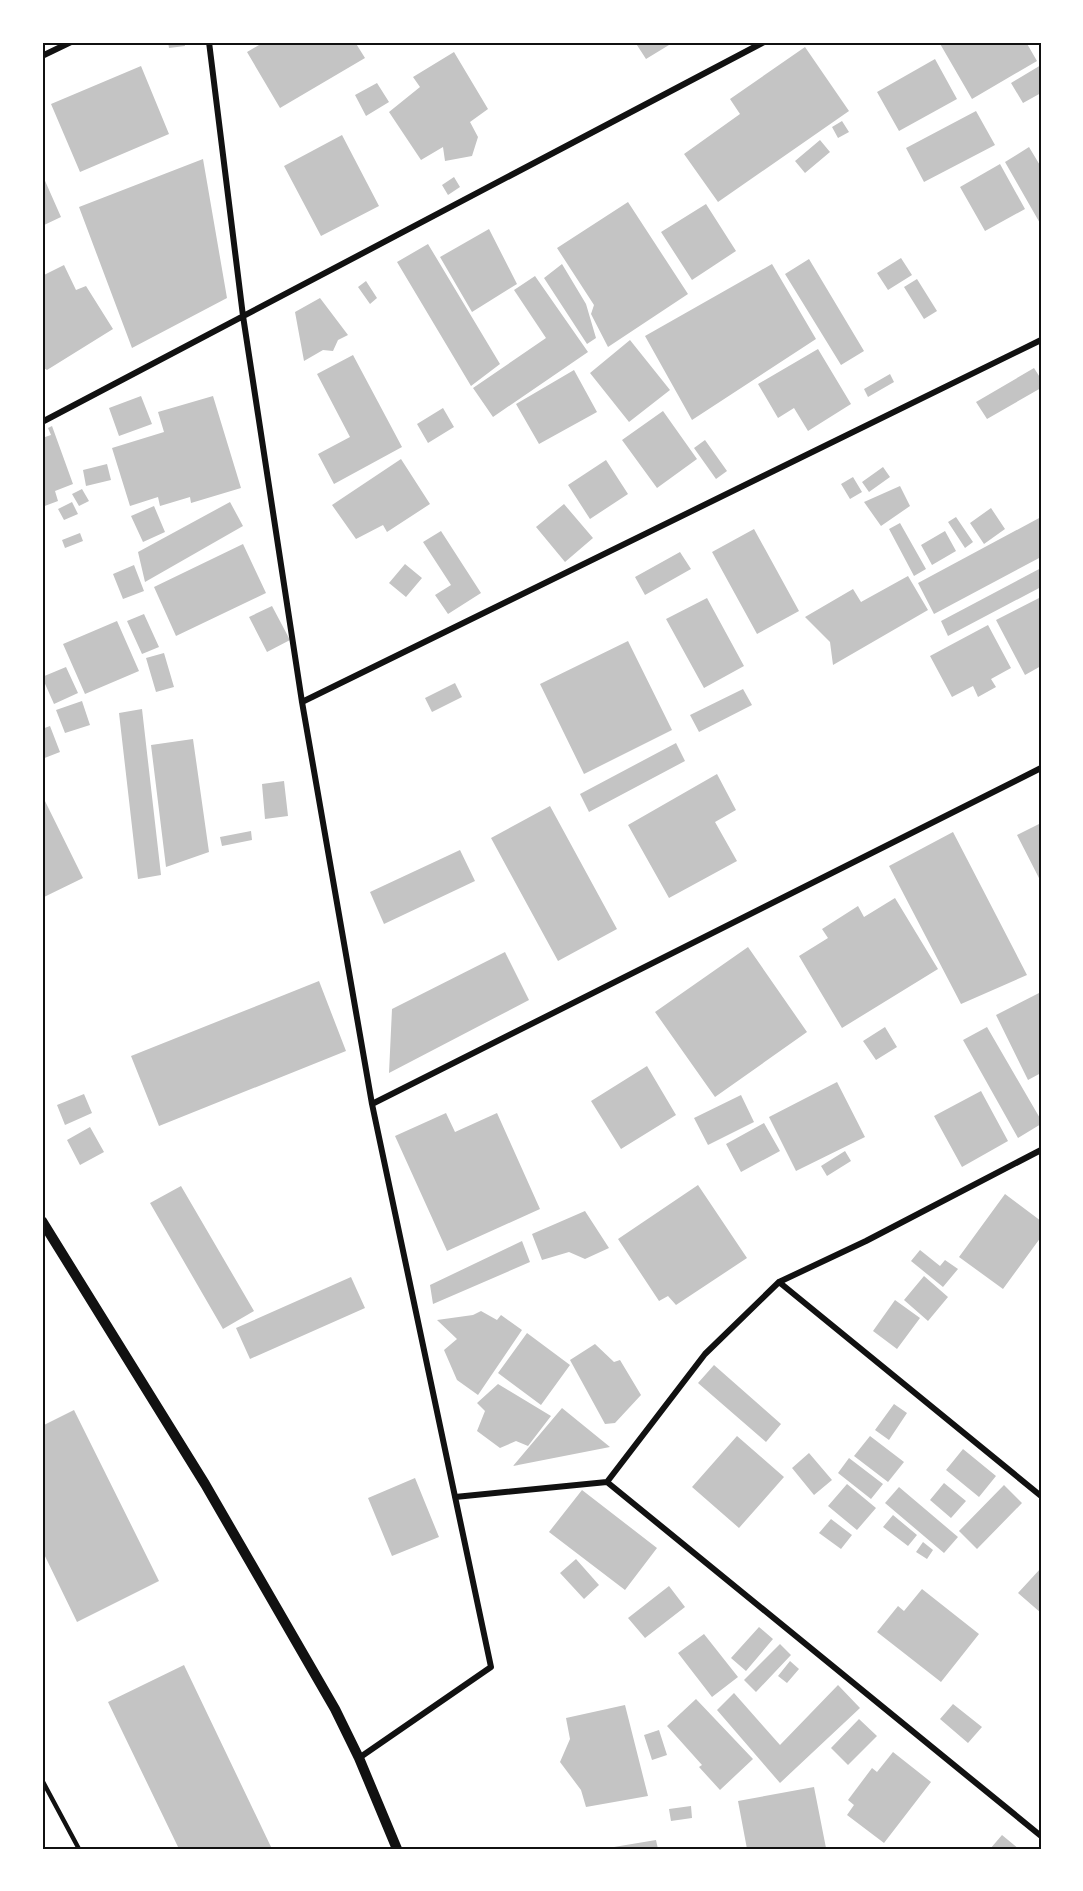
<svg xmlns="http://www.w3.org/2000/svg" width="1083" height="1891" font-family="'Titillium Web',sans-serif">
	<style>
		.building { fill: #c4c4c4 }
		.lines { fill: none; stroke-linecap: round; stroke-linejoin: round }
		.service { stroke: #111; stroke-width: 4.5 }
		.minor { stroke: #111; stroke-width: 6 }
		.tertiary { stroke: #111; stroke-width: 10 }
		.neatline { fill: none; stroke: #111; stroke-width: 2 }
	</style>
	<rect width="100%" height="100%" fill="#fff"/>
	<path class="building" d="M168,42H184L185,46L169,48Z
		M264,42H355L365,58L280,108L247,52Z
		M635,42H668L669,45L646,59Z
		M939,42H1026L1037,61L972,99Z
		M805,47L849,111L718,202L684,154L740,114L730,99Z
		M454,52L488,109L470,122L478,137L472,156L445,161L443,147L421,160L389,112L420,87L413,77Z
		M935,59L957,99L899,131L877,92Z
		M1041,65V93L1023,103L1011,83Z
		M141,66L169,134L80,172L51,104Z
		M377,83L389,102L366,116L355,95Z
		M976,111L995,145L924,182L906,148Z
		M842,121L849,132L838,138L832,127Z
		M342,135L379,206L321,236L284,166Z
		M820,140L830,152L805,173L795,161Z
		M1029,147L1041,167V225L1005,162Z
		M203,159L227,298L132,348L79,207Z
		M1000,164L1025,209L985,231L960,187Z
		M42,174L61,217L42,226Z
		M454,177L460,187L448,195L442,185Z
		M628,202L688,294L608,347L591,314L594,305L557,248Z
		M706,204L736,251L692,280L661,232Z
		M489,229L517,284L472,312L440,257Z
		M428,244L500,364L471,386L397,262Z
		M901,258L912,275L888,290L877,273Z
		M809,259L864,351L841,365L785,274Z
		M562,264L586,304L596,338L587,344L544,278Z
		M772,264L816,339L692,420L645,336Z
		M64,265L76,290L86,286L113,329L47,370L42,367V276Z
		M535,276L588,352L493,417L473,388L546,338L514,290Z
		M917,279L937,311L924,319L904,287Z
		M366,281L377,298L370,304L358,287Z
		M320,298L348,335L338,340L333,351L323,350L304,361L295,312Z
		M630,340L670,390L629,422L590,373Z
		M818,349L851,404L808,431L794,408L778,418L758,384Z
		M353,355L402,447L334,484L318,454L350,437L317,374Z
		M1034,368L1041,379V388L987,419L976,402Z
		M574,370L597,412L539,444L516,404Z
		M890,374L894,382L868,397L864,389Z
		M141,396L152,424L119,436L109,408Z
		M213,396L241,488L191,503L190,497L160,506L158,497L130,506L112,448L164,432L158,412Z
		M443,408L454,427L428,443L417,424Z
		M663,411L697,459L657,488L622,440Z
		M52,426L73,484L55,491L58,501L42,507V438L51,435L48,428Z
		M705,440L727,471L716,479L694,448Z
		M401,459L430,504L387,532L383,525L356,539L332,505Z
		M606,460L628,494L590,519L568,485Z
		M107,464L111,480L86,486L83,470Z
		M883,467L890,477L869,492L862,482Z
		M853,477L862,492L850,499L841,484Z
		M900,486L910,506L881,526L864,502Z
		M82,489L89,501L79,506L72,494Z
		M72,502L78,514L64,520L58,509Z
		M230,502L243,526L145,582L138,552Z
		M564,504L593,538L565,562L536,527Z
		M154,506L165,532L143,542L131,516Z
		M991,508L1005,529L984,544L970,523Z
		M956,517L973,542L965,548L948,522Z
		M1041,517V557L934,614L918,583Z
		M900,523L926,569L914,576L889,529Z
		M754,529L799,611L757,634L712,552Z
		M441,531L481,593L448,614L435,595L451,585L423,542Z
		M945,531L956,551L932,565L921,545Z
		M80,533L83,541L65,548L62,540Z
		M243,544L266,593L176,636L154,587Z
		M680,552L691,569L645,595L635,577Z
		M405,564L422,578L406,597L389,583Z
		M134,565L144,591L123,599L113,574Z
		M1041,568V587L948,636L941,621Z
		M908,576L928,610L833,665L830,642L805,617L853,589L861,602Z
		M1041,597V666L1025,675L996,620Z
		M707,598L744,666L704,688L666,619Z
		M272,606L290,640L267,652L249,617Z
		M144,614L159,647L142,654L127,621Z
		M117,621L139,671L85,694L63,644Z
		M988,625L1011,668L991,679L996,687L978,697L973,686L952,697L930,656Z
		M628,641L672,730L584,774L540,684Z
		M164,653L174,687L156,692L146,658Z
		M66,667L78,693L54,704L42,677Z
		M455,683L462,697L432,712L425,698Z
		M743,689L752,705L699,732L690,715Z
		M82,701L90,725L65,733L56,710Z
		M142,709L161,875L138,879L119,713Z
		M50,726L60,752L42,759V729Z
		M193,739L209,852L166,867L151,745Z
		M676,743L685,761L589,812L580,794Z
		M717,774L736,810L715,822L737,861L669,898L628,825Z
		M284,781L288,816L265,819L262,784Z
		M42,795L83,878L42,898Z
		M550,806L617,929L558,961L491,838Z
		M1041,823V882L1017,835Z
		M251,831L252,840L222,846L220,837Z
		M953,832L1027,975L961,1004L889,866Z
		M460,850L475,881L384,924L370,892Z
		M895,898L938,969L842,1028L799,956L828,938L822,929L858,906L864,917Z
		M748,947L807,1032L715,1097L655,1012Z
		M505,952L529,1000L389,1073L392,1009Z
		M319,981L346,1051L159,1126L131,1056Z
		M1041,992V1073L1028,1080L996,1015Z
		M885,1027L897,1047L876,1060L863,1041Z
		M987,1027L1041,1120V1124L1018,1138L963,1040Z
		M647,1066L676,1115L621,1149L591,1101Z
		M837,1082L865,1137L796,1171L769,1117Z
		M981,1091L1008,1141L962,1167L934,1116Z
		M84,1094L92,1113L65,1125L57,1105Z
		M741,1095L754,1122L708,1145L694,1118Z
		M446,1113L455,1132L497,1113L540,1209L447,1251L395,1136Z
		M764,1123L780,1151L741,1172L726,1144Z
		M90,1127L104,1152L80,1165L67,1140Z
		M845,1151L851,1161L827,1176L821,1166Z
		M698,1185L747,1258L676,1305L668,1296L659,1301L618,1239Z
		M181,1186L254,1311L223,1329L150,1203Z
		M1005,1194L1041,1221V1237L1003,1289L959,1257Z
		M585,1211L609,1248L585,1259L569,1252L542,1260L532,1234Z
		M522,1241L530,1262L433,1304L430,1285Z
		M920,1250L940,1266L945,1260L958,1269L943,1287L911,1261Z
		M924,1276L948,1297L928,1321L904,1300Z
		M351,1277L365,1308L250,1359L236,1328Z
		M895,1300L920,1318L897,1349L873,1331Z
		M481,1311L497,1320L501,1315L522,1330L478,1395L457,1380L444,1350L457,1339L437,1320L473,1315Z
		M527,1333L570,1365L541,1405L498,1373Z
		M595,1344L614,1362L620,1360L641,1395L615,1423L605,1424L570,1360Z
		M714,1365L781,1424L766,1442L698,1383Z
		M498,1384L551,1416L528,1446L516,1441L500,1448L477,1431L485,1411L477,1403Z
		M894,1404L907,1413L889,1440L875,1430Z
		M562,1408L610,1447L513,1466Z
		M74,1410L159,1581L77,1622L42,1550V1426Z
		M737,1436L784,1477L739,1528L692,1487Z
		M870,1436L904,1462L888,1482L854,1456Z
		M963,1449L996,1476L979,1497L946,1470Z
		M809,1453L832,1480L814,1495L792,1468Z
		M849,1458L883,1484L871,1499L838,1473Z
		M415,1478L439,1537L392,1556L368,1498Z
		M944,1483L966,1501L951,1518L930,1500Z
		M847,1484L876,1508L857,1530L828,1506Z
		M1004,1485L1022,1503L977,1549L959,1531Z
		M899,1487L958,1537L944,1553L885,1503Z
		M582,1490L657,1548L625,1590L549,1532Z
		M893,1515L917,1535L908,1546L883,1527Z
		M831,1519L852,1535L841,1549L819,1533Z
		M923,1542L933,1550L927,1559L916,1552Z
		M576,1559L599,1585L584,1599L560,1573Z
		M1041,1568V1613L1018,1593Z
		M669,1586L685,1607L645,1638L628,1618Z
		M922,1589L979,1634L941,1682L877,1632L898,1606L904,1611Z
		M759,1627L773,1639L746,1671L731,1658Z
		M704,1634L738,1677L712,1697L678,1653Z
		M780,1644L791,1655L756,1692L744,1680Z
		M790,1661L799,1669L787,1683L778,1676Z
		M184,1665L272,1849H179L108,1702Z
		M838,1685L860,1708L780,1783L717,1710L734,1693L780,1745Z
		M696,1699L753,1759L720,1790L699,1767L702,1765L667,1726Z
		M953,1704L982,1727L968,1743L940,1719Z
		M625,1705L648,1796L586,1807L581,1790L560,1762L570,1739L566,1718Z
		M859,1719L877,1736L848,1765L831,1748Z
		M659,1730L667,1755L652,1760L644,1735Z
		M893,1752L931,1782L884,1843L847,1815L854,1805L848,1800L872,1768L877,1772Z
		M814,1787L826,1848L747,1849L738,1801Z
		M691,1806L692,1818L671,1821L669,1809Z
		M1002,1835L1019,1849H990Z
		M656,1840L658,1849H608V1848Z"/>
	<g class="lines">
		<path class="service" d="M42,1780L79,1849"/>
		<path class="minor" d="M209,42L243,316L302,702L372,1104L491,1667L359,1758
			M42,56L71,42
			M42,422L764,42
			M302,702L1041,340
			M372,1104L1041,768
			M779,1282L1041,1496
			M607,1482L705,1354L779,1282L866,1241L1041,1150
			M455,1497L607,1482L1041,1836"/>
		<path class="tertiary" d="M42,1221L205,1484L335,1709L359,1758L397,1849"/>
	</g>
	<rect width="1083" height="1891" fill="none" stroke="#ffffff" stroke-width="87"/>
	<rect x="44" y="44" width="996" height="1804" class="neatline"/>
</svg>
